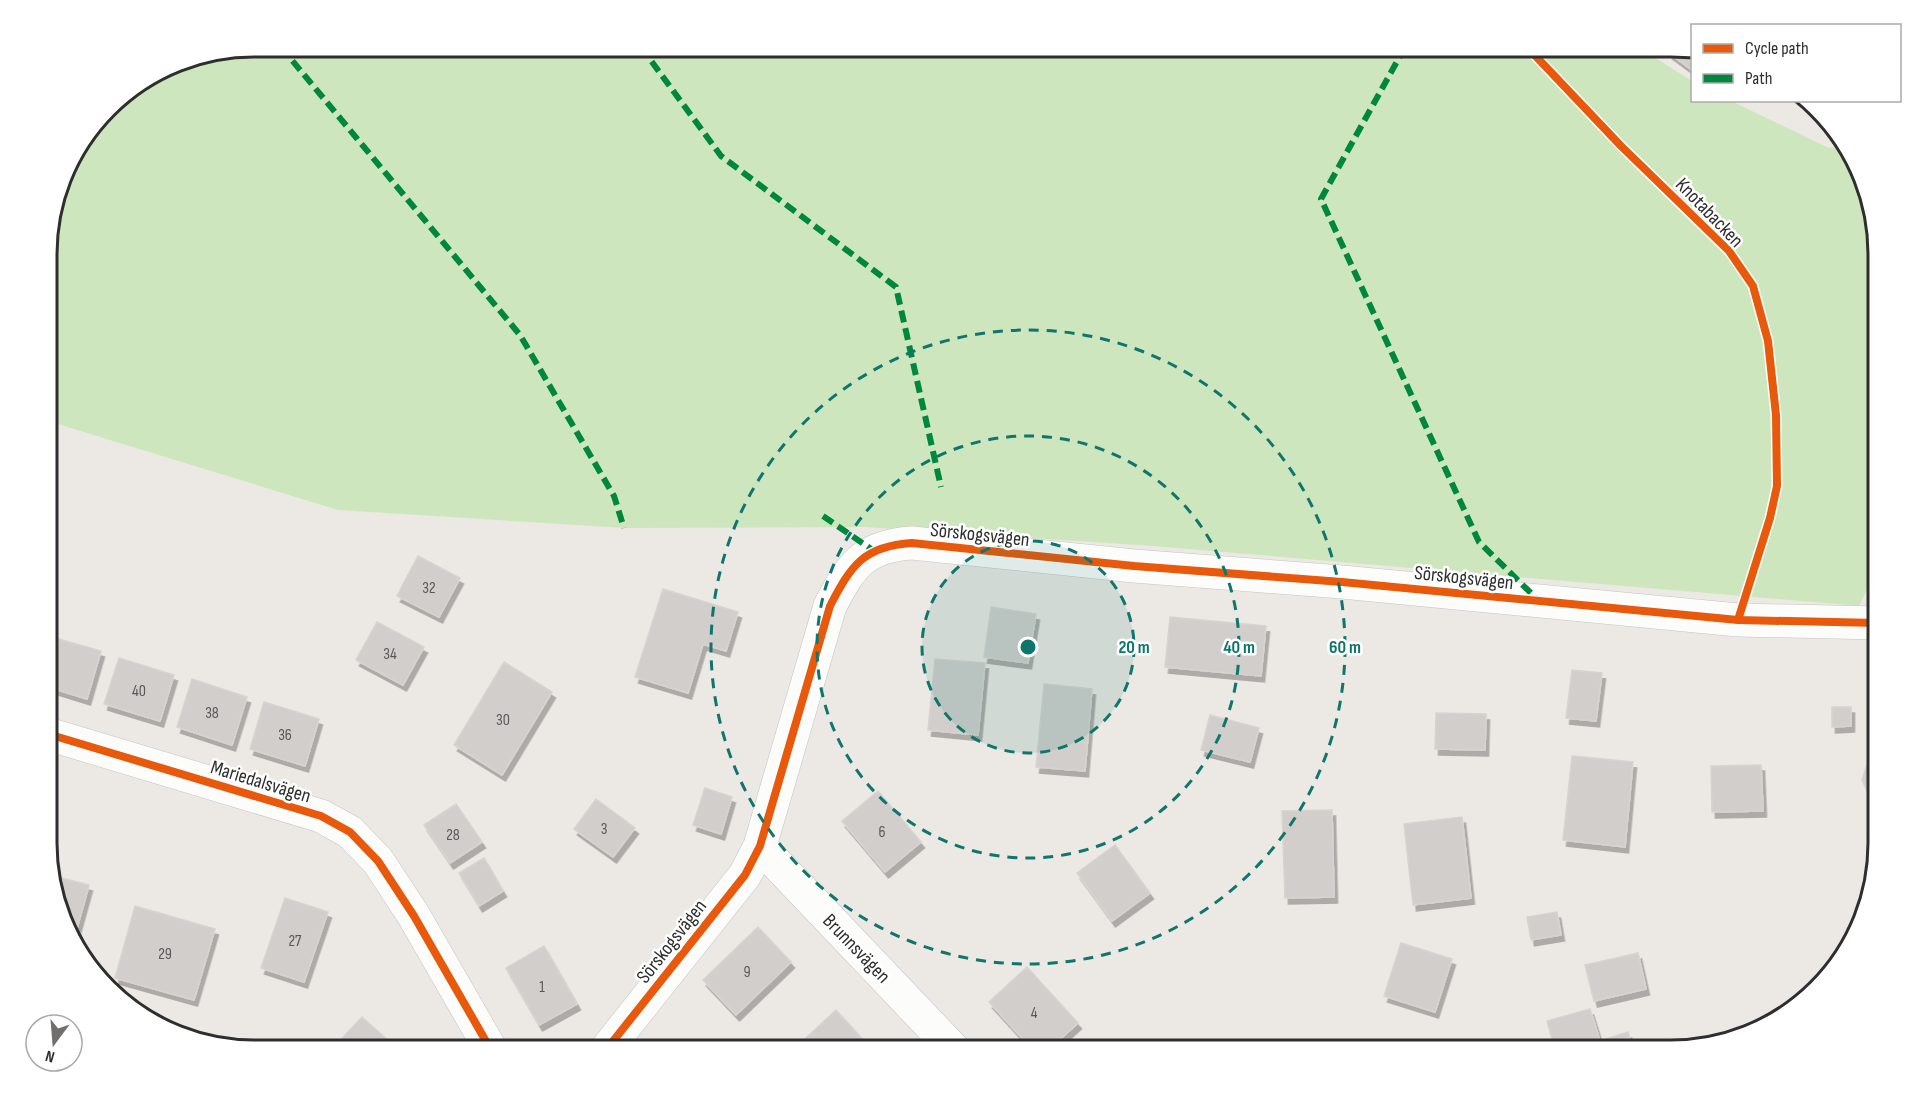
<svg xmlns="http://www.w3.org/2000/svg" width="1925" height="1097" font-family="'Sofia Sans Condensed',sans-serif">
	<style>
		.green { fill: #cee6be }
		.building { fill: #d1cecb; stroke: #d7d4d0; stroke-width: 1.5; filter: url(#shadow) }
		.lines { fill: none; stroke-linecap: round; stroke-linejoin: round }
		.minor-casing { stroke: #c5c4c5; stroke-width: 34 }
		.minor { stroke: #fcfcfb; stroke-width: 33 }
		.quiet { stroke: #00873e; stroke-width: 6; stroke-dasharray: 12 6; stroke-linecap: butt }
		.cycleway-casing { stroke: #fff; stroke-width: 11 }
		.cycleway { stroke: #e8590c; stroke-width: 8 }
		.ring { fill: none; stroke: #0f766e; stroke-width: 3; stroke-dasharray: 10 8 }
		.labels { text-anchor: middle; stroke-width: 5; stroke-linejoin: round; paint-order: stroke }
		.number-label { font-size: 16px; fill: #585857 }
		.street-label { font-size: 20px; fill: #2e2e2e; stroke: #fff }
		.rim { fill: none; stroke: #2e2e2e; stroke-width: 3 }
		.centre { fill: #0f766e; stroke: #fff; stroke-width: 3 }
		.ring-label { font-size: 18px; text-anchor: middle; font-weight: bold; fill: #0f766e; stroke: #fff; stroke-width: 5; stroke-linejoin: round; paint-order: stroke }
	</style>
	<defs>
		<filter id="shadow"><feDropShadow dx="3.5" dy="6" stdDeviation="0" flood-color="#0004"/></filter>
	</defs>
	<rect width="100%" height="100%" fill="#ece8e4"/>
	<path class="green" d="M254,47H1638L1692,81V100L1731,101L1829,148L1846,145L1878,240V566L1859,606L1153,546L864,527L624,528L338,510L48,421V227L68,162L117,98L175,62Z"/>
	<path class="building" d="M1674,47L1692,52V70L1669,53Z
		M418,556L460,578L439,617L397,596Z
		M663,589L738,612L726,651L703,644L688,693L635,677Z
		M991,607L1036,614L1028,663L984,657Z
		M1170,617L1266,626L1261,676L1165,667Z
		M377,622L424,647L403,685L356,660Z
		M48,636L101,651L87,699L48,687Z
		M119,658L174,675L160,721L104,704Z
		M935,659L985,663L978,735L928,730Z
		M504,662L552,692L502,775L454,745Z
		M1572,670L1602,673L1596,721L1566,718Z
		M192,679L247,697L232,745L177,727Z
		M1044,684L1092,689L1085,771L1036,767Z
		M264,702L319,719L305,766L250,749Z
		M1832,707H1851V726L1832,727Z
		M1436,713L1486,714L1485,750L1435,749Z
		M1210,715L1259,728L1250,762L1201,750Z
		M1878,751V838L1867,835L1878,799L1870,797L1862,780L1869,758Z
		M1572,756L1633,762L1625,847L1563,840Z
		M1761,765L1763,811L1712,812L1711,766Z
		M705,788L732,797L721,834L693,825Z
		M878,791L921,842L885,872L842,821Z
		M596,799L635,828L613,857L574,829Z
		M456,804L482,842L450,863L424,825Z
		M1332,810L1334,897L1285,898L1282,811Z
		M1462,817L1471,898L1413,905L1404,824Z
		M1115,845L1150,893L1112,921L1077,873Z
		M484,858L503,891L479,906L459,873Z
		M50,875L89,885L74,939Z
		M285,898L328,912L304,982L261,968Z
		M135,906L215,929L194,1000L115,978Z
		M1557,912L1561,935L1531,940L1527,917Z
		M758,927L791,962L736,1015L703,980Z
		M1401,943L1452,959L1435,1012L1384,996Z
		M544,946L577,1004L539,1025L506,968Z
		M1638,953L1646,989L1594,1001L1585,965Z
		M1027,967L1078,1023L1048,1050H1033L989,1002Z
		M1590,1009L1600,1041L1628,1032L1633,1050H1555L1547,1021Z
		M836,1010L867,1044L860,1050H793Z
		M362,1017L399,1050H331Z"/>
	<g class="lines">
		<defs>
			<path id="minor" d="M48,734L321,816L350,832L378,861L414,916L491,1050
				M760,846L954,1050
				M606,1050L745,875L760,846L830,606C851,566 863,546 912,543L1134,566L1342,582L1738,620L1878,623"/>
		</defs>
		<use href="#minor" class="minor-casing"/>
		<use href="#minor" class="minor"/>
		<path class="quiet" d="M281,47L520,335L614,496L624,528
			M641,47L721,156L896,287L941,487
			M1405,47L1321,199L1479,542L1539,601
			M823,516L874,551"/>
		<defs>
			<path id="cycleway" d="M1527,47L1621,146L1729,251L1753,286L1768,341L1776,415L1777,486L1770,518L1738,620
				M48,734L321,816L350,832L378,861L414,916L491,1050
				M606,1050L745,875L760,846L830,606C851,566 863,546 912,543L1134,566L1342,582L1738,620L1878,623"/>
		</defs>
		<use href="#cycleway" class="cycleway-casing"/>
		<use href="#cycleway" class="cycleway"/>
	</g>
	<circle cx="1028" cy="647" r="106" fill="#0f766e" fill-opacity=".12"/>
	<g class="ring">
		<circle cx="1028" cy="647" r="106"/>
		<circle cx="1028" cy="647" r="211"/>
		<circle cx="1028" cy="647" r="317"/>
	</g>
	<g class="labels">
		<g class="number-label">
			<text x="429" y="593">32</text>
			<text x="390" y="659">34</text>
			<text x="139" y="696">40</text>
			<text x="212" y="718">38</text>
			<text x="503" y="725">30</text>
			<text x="285" y="740">36</text>
			<text x="604" y="834">3</text>
			<text x="882" y="837">6</text>
			<text x="453" y="840">28</text>
			<text x="295" y="946">27</text>
			<text x="165" y="959">29</text>
			<text x="747" y="977">9</text>
			<text x="542" y="992">1</text>
			<text x="1034" y="1018">4</text>
		</g>
		<g class="street-label">
			<text transform="translate(1710 212) rotate(46)" y="7">Knotabacken</text>
			<text transform="translate(980 534) rotate(6)" y="7">Sörskogsvägen</text>
			<text transform="translate(1464 577) rotate(6)" y="7">Sörskogsvägen</text>
			<text transform="translate(261 781) rotate(17)" y="7">Mariedalsvägen</text>
			<text transform="translate(671 941) rotate(-52)" y="7">Sörskogsvägen</text>
			<text transform="translate(857 948) rotate(46)" y="7">Brunnsvägen</text>
		</g>
	</g>
	<path d="M0 0H1925V1097H0ZM254 57H1671A197 197 0 0 1 1868 254V843A197 197 0 0 1 1671 1040H254A197 197 0 0 1 57 843V254A197 197 0 0 1 254 57Z" fill="#fff" fill-rule="evenodd"/>
	<path class="rim" d="M254 57H1671A197 197 0 0 1 1868 254V843A197 197 0 0 1 1671 1040H254A197 197 0 0 1 57 843V254A197 197 0 0 1 254 57Z"/>
	<circle cx="1028" cy="647" r="9" class="centre"/>
	<g class="ring-label">
		<text x="1134" y="653">20 m</text>
		<text x="1239" y="653">40 m</text>
		<text x="1345" y="653">60 m</text>
	</g>
	<rect x="1691" y="24" width="210" height="78" fill="#ffffff" stroke="#ababab" stroke-width="1.5"/>
	<rect x="1703" y="44" width="30" height="9" fill="#e8590c" stroke="#ababab" stroke-width="1.5"/>
	<text x="1745" y="54" font-size="18" fill="#2e2e2e">Cycle path</text>
	<rect x="1703" y="74" width="30" height="9" fill="#00873e" stroke="#ababab" stroke-width="1.5"/>
	<text x="1745" y="84" font-size="18" fill="#2e2e2e">Path</text>
	<g transform="translate(54 1043) rotate(196)"><circle r="28" fill="#ffffff" stroke="#ababab" stroke-width="1.5"/>
	<path d="M0-4.5L10 22L0 15L-10 22Z" fill="#706f6e"/>
	<text y="-9" font-size="16" font-weight="bold" text-anchor="middle" fill="#2e2e2e">N</text>
	</g>
</svg>
